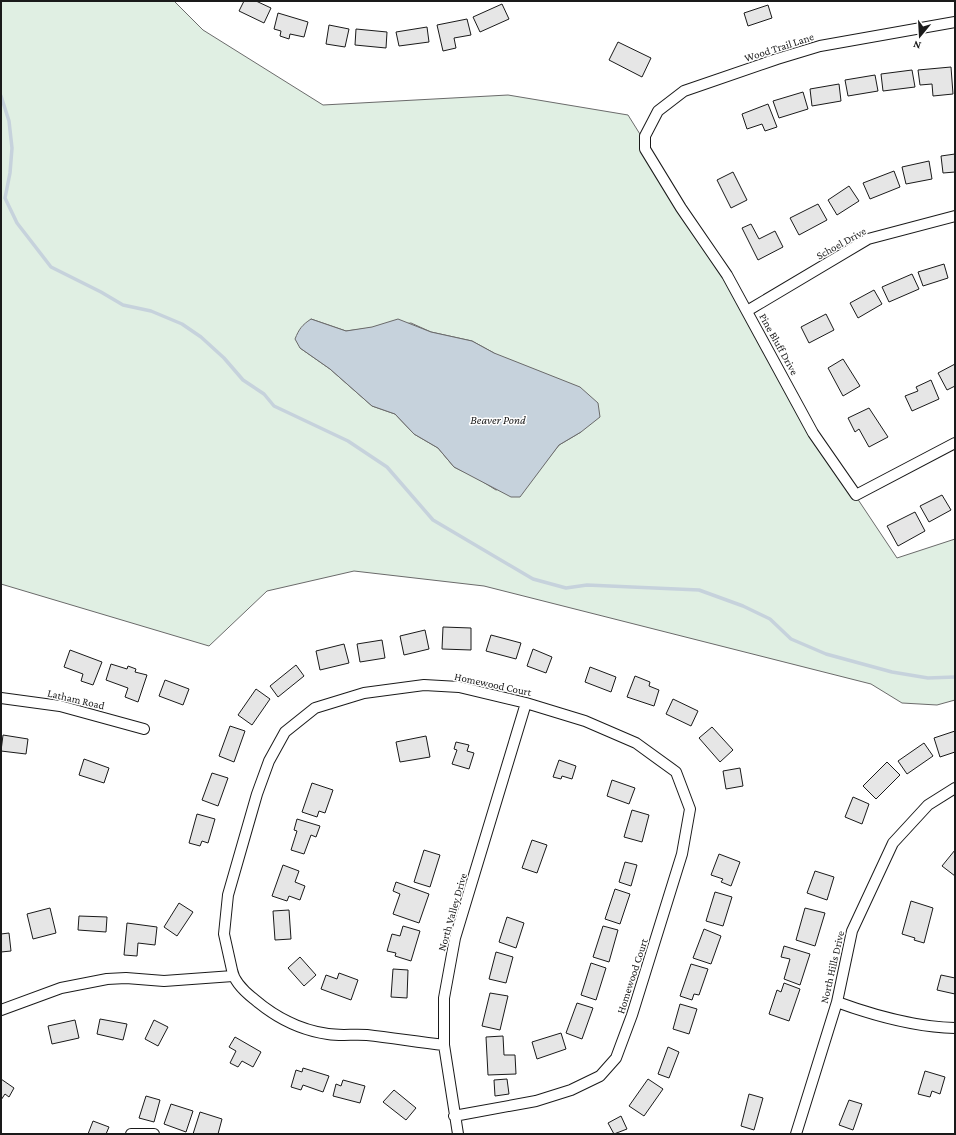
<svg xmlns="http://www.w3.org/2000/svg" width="956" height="1135" font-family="'Crimson Pro',serif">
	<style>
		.green { fill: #e0efe3; stroke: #6a6a6a; fill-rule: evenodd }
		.water { fill: #c6d2dc; stroke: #6a6a6a }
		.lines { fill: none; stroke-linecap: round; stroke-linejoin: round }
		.stream { stroke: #c6d2dc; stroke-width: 3.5 }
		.building { fill: #e6e6e6; stroke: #1a1a1a }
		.street-casing { stroke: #1a1a1a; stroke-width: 12 }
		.street { stroke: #fff; stroke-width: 10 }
		.labels { text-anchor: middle; stroke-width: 3; stroke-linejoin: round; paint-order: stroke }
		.street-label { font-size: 11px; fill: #1a1a1a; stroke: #fff }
		.water-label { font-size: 12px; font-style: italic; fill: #1a1a1a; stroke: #fff }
	</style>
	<rect width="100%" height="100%" fill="#fff"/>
	<path class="green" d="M1,1H174L203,30L323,105L508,95L628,115L745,302L843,477L897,558L955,539V700L937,705L902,703L871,684L484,586L354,571L267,591L209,646L1,584ZM311,319L346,331L411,323L431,332L472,341L494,353L581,432L559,445L532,479L496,490L477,478L454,467L438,448L414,434L395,414L372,406L330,369L300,348Z"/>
	<path class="water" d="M311,319L346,331L372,327L398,319L431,332L472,341L494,353L580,387L598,403L600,417L581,432L559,445L520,497H511L454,467L438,448L414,434L395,414L372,406L330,369L300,348L295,339C299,329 302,325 311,319Z"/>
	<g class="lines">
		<path class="stream" d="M1,96L9,121L12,148L10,173L5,198L17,223L51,267L101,292L123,305L151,311L182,324L201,337L224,358L243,380L264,394L274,406L348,441L387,467L433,520L533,579L566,588L587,585L699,590L743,606L770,619L791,639L826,654L892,672L928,678L955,677"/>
	</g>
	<path class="building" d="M244,1H256L271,8L264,23L239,11Z
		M502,4L509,19L480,32L473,17Z
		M768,5L772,18L748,26L744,13Z
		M278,13L308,22L304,37L290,34L289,39L280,36L281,31L274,29Z
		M467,19L471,35L454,38L456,48L443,51L437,25Z
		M329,25L349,29L345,47L326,44Z
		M427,27L429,42L399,46L396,32Z
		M356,29L387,32L386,48L355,45Z
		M618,42L651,58L642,77L609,60Z
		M951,67L953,94L933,96L932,84L920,85L918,70Z
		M912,70L915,87L883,91L881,74Z
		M875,75L878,91L848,96L845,80Z
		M839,84L841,101L812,106L810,89Z
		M803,92L808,109L779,118L773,101Z
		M768,104L777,127L765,131L762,124L747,129L742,114Z
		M955,154V172L943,173L941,156Z
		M929,161L932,179L906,184L902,167Z
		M894,171L900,187L870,199L863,183Z
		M733,172L747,200L731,208L717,180Z
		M849,186L859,201L837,215L828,200Z
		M818,204L827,220L799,235L790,218Z
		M751,224L759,239L775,231L783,247L758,260L742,228Z
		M944,264L948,278L923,286L918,272Z
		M912,274L919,289L889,302L882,287Z
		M874,290L882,304L858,318L850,303Z
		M826,314L834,330L809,343L801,327Z
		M843,359L860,386L843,396L828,368Z
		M955,364V386L947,390L938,373Z
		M931,380L939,399L912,411L905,396L918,391L916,387Z
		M869,408L888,437L869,447L859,429L855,432L848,418Z
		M942,495L951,510L929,522L920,506Z
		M915,512L925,531L898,546L887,526Z
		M443,627L471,628V650L442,649Z
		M425,630L429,649L404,655L400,636Z
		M491,635L521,643L516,659L486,651Z
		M382,640L385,658L360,662L357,644Z
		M344,644L349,663L320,670L316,651Z
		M533,649L552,657L546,673L527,666Z
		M70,650L102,662L93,685L81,681L83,674L64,667Z
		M111,664L127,669L128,666L136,669L135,672L147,675L138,702L125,697L128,688L106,680Z
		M296,665L304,676L278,697L270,686Z
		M590,667L616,677L611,692L585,682Z
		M635,676L650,682L649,686L659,690L654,706L627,697Z
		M165,680L189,689L183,705L159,696Z
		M256,689L270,699L252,725L238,715Z
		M673,699L698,711L691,726L666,714Z
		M230,726L245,731L234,762L219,756Z
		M712,727L733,750L720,762L699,738Z
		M955,731V752L940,757L934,738Z
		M3,735L28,739L26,754L1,751Z
		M426,736L430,757L400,762L396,742Z
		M456,742L469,745L467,751L474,753L469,769L452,764L457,750L454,749Z
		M924,743L933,756L907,774L898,761Z
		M84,759L109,768L104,783L79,775Z
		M559,760L576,766L572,779L562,776L561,779L553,777Z
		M887,762L900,775L876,799L863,786Z
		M740,768L743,786L726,789L723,771Z
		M212,773L228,778L218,806L202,800Z
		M612,780L635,788L629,804L607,796Z
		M312,783L333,790L325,813L319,811L317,817L302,812Z
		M853,797L869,804L862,824L845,817Z
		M632,810L649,815L642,842L624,837Z
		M197,814L215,819L208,843L202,841L200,846L189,843Z
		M297,819L320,826L316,837L311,835L304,854L291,850L297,831L294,830Z
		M532,840L547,845L537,873L522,868Z
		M424,850L440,855L430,887L414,882Z
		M955,850V876L942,866Z
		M719,854L740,862L731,886L721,882L723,879L711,875Z
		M625,862L637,865L631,886L619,882Z
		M283,865L299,871L295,882L305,886L300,900L289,896L287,901L272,896Z
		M815,871L834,877L827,900L807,893Z
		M396,882L429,894L419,923L393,914L400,894L393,891Z
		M615,889L630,894L620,924L605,919Z
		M715,892L732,897L723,926L706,921Z
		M911,901L933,908L924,943L914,940L915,938L902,934Z
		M179,903L193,912L177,936L164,927Z
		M50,908L56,933L33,939L27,914Z
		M805,908L825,913L815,946L796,940Z
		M289,910L291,939L275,940L273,911Z
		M79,916L107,917L106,932L78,930Z
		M507,917L524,923L516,948L499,942Z
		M127,923L157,927L155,945L138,943L137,956L124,955Z
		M403,926L420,931L411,961L395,956L396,953L387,951L392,934L400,936Z
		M603,926L618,930L609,962L593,957Z
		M704,929L721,936L711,964L693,958Z
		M9,933L11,951L1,952V934Z
		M784,946L810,954L800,985L784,979L790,959L781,957Z
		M496,952L513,957L506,983L489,979Z
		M300,957L316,975L304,986L288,968Z
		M591,963L606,968L596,1000L581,995Z
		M691,964L708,969L699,995L694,994L692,1000L680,996Z
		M393,969L408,970L407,998L391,997Z
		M339,973L358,980L351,1000L321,989L326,975L337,979Z
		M941,975L955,978V994L937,990Z
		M784,983L800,989L789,1021L769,1014L777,990L781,992Z
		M490,993L508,996L500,1030L482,1026Z
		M577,1003L593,1008L582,1039L566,1033Z
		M680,1004L697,1009L689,1034L673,1029Z
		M100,1019L127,1024L123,1040L97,1034Z
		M75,1020L79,1038L52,1044L48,1026Z
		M154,1020L168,1027L158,1046L145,1039Z
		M561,1033L566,1049L537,1059L532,1042Z
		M503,1036L504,1055H515L516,1074L488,1075L486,1037Z
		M235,1037L261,1052L253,1067L242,1061L238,1067L230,1063L236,1051L229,1047Z
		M668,1047L679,1052L669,1078L658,1074Z
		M303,1068L329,1076L323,1092L303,1085L301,1090L291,1087L296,1070L302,1072Z
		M925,1071L945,1077L940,1094L932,1091L930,1097L918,1094Z
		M1,1079L14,1088L9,1097L5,1094L1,1100Z
		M507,1079L509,1094L495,1096L494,1080Z
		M648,1079L663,1089L644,1116L629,1106Z
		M343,1080L365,1086L360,1103L333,1096L336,1084L341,1086Z
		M394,1090L416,1108L406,1120L383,1102Z
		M749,1094L763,1098L754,1130L741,1126Z
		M146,1096L160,1100L154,1122L139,1118Z
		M849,1100L862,1104L853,1130L839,1125Z
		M171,1104L193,1111L186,1132L164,1124Z
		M200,1112L222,1119L218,1134H193Z
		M621,1116L627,1129L614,1134L608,1123Z
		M93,1121L109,1127L106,1134H88Z"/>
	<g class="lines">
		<defs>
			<path id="street" d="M955,22L820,46L777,59L684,91L658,111L645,136V149L681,208L727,275L813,433L856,495L955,443
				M747,311L868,239L955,216
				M1,698L60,706L144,729
				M837,1002C875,1016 914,1027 955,1028
				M1,1010L61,988L107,979L126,978L164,981L233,976
				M444,1045C418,1042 393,1038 367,1035C354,1034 341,1036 328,1034C299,1030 275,1017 254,999C245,992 234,982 232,970L224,934L228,895L257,794L269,761L285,732L315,708L364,693L424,685L459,687L526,703L585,721L636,743L676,772L690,809L682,854L632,1015L616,1058L600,1076L571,1090L536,1101L454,1116
				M131,1134H154
				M458,1134L444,1045V998L455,938L526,703
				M796,1134L837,1002L852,931L893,843L928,805L955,788"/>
		</defs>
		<use href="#street" class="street-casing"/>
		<use href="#street" class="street"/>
	</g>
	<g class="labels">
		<g class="street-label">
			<text transform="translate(779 47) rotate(-18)" y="4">Wood Trail Lane</text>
			<text transform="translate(841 243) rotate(-29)" y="4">Schoel Drive</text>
			<text transform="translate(779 344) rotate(61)" y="4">Pine Bluff Drive</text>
			<text transform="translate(493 684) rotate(12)" y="4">Homewood Court</text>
			<text transform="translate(76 699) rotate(13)" y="4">Latham Road</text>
			<text transform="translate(452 912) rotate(-74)" y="4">North Valley Drive</text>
			<text transform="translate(832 967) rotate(-77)" y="4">North Hills Drive</text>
			<text transform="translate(632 976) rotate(-72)" y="4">Homewood Court</text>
		</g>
		<g class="water-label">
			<text x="498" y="424">Beaver Pond</text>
		</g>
	</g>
	<rect width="956" height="1135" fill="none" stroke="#1a1a1a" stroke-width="4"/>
	<g transform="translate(920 36) rotate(198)" stroke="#ffffff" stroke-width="3" paint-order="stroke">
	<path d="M0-3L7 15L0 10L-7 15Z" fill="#1a1a1a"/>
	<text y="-6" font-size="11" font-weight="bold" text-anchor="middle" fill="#1a1a1a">N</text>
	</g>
</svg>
